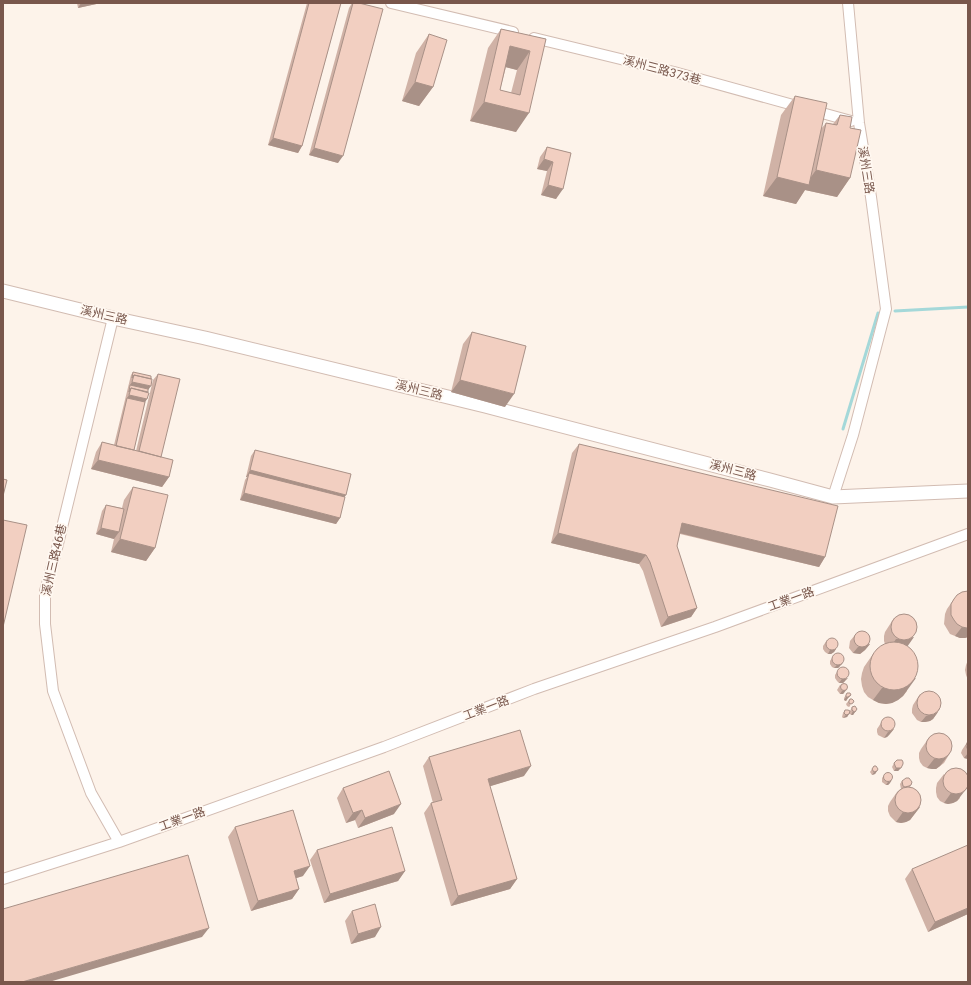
<svg xmlns="http://www.w3.org/2000/svg" width="971" height="985" font-family="Roboto,'Noto Sans TC',sans-serif">
	<style>
		.lines { fill: none; stroke-linecap: round; stroke-linejoin: round }
		.stream { stroke: #a4d8d9; stroke-width: 3 }
		.minor-casing { stroke: #d2bcb2; stroke-width: 12 }
		.tertiary-casing { stroke: #d2bcb2; stroke-width: 15 }
		.minor { stroke: #fff; stroke-width: 10 }
		.tertiary { stroke: #fff; stroke-width: 13 }
		.wall { fill: #d0b2a6; fill-rule: evenodd }
		.shaded-wall { fill: #a99187 }
		.building { fill: #f2cfc1; stroke: #a99187; fill-rule: evenodd }
		.labels { text-anchor: middle; stroke-width: 3.5; stroke-linejoin: round; paint-order: stroke }
		.street-label { font-size: 12px; fill: #79574c; stroke: #fff8f1 }
	</style>
	<rect width="100%" height="100%" fill="#fdf3ea"/>
	<g class="lines">
		<path class="stream" d="M895,311L968,307
			M843,429L878,313"/>
		<defs>
			<path id="minor" d="M391,3L513,32
				M534,38L674,72L851,121
				M113,318L57,548L45,591V624L53,691L91,793L119,842
				M833,497L853,435L886,309L871,197L859,123L848,3
				M3,879L119,842L384,747L534,689L715,627L968,534"/>
			<path id="tertiary" d="M3,291L113,318L205,338L485,406L770,480L833,497L968,491"/>
		</defs>
		<use href="#minor" class="minor-casing"/>
		<use href="#tertiary" class="tertiary-casing"/>
		<use href="#minor" class="minor"/>
		<use href="#tertiary" class="tertiary"/>
	</g>
	<path class="wall" d="M77,3H101L78,8Z
		M307,3H341L302,146L298,153L268,145Z
		M352,3H359L338,163L309,155L349,8Z
		M501,29L546,39L516,132L470,121L488,48ZM506,67L517,70L511,93L500,90Z
		M429,34L433,87L419,106L402,101L416,53Z
		M795,96L821,129L826,123L833,124L840,115L850,128V178L837,197L805,190L796,204L763,196L781,115Z
		M547,147L571,153L556,199L541,195L547,171L537,169L540,157Z
		M472,332L505,407L451,392L463,344Z
		M133,372L148,389L134,450L136,451L153,380L158,374L161,457L169,477L162,487L91,469L96,452L102,442L114,445L131,375Z
		M579,444L825,557L819,567L680,534L677,546L697,608L691,617L661,627L643,571L639,564L551,543L572,453Z
		M255,450L344,497L340,518L336,524L240,500L245,480L247,477H246L251,456Z
		M133,487L155,548L146,561L111,552L114,539L96,534L102,511L106,505L122,508L124,500Z
		M968,591V637L965,638H960L950,634L944,624L945,614L947,609L954,599Z
		M894,618L907,646V691L903,696L898,700L892,703L886,704L879,703L873,700L868,697L864,692L862,686L861,679L862,673L864,667L873,654L885,644L884,641V636L885,632Z
		M855,635L870,644L865,650L860,654L853,653L849,648L850,641Z
		M827,640L836,649L834,652L831,654H828L825,652L823,649V646Z
		M834,655L840,666L838,668H834L832,667L830,664V661Z
		M968,660V680L966,675L965,670L966,665Z
		M839,669L845,681L843,683H839L837,681L835,678V675Z
		M840,685L847,689L843,694H840L837,690Z
		M847,693L851,695L848,698L846,701L844,700V698Z
		M920,694L940,709L933,719L930,721L925,722H921L917,720L912,713V709L913,705Z
		M850,699H852L850,706L849,707L847,706L846,704Z
		M852,707L857,709L853,715L849,714L847,717L843,718L842,717L843,713L845,710L850,711Z
		M883,720L894,729L889,735L887,737L884,738L878,735L877,732V729Z
		M928,739L950,753L944,763L936,769H932L927,768L923,766L920,762L919,758V753L921,749Z
		M968,741V759L964,758L961,753L962,750Z
		M429,757L524,776L490,786L517,879L510,889L451,906L424,813L431,803H433L423,766Z
		M894,763L903,764L898,771H894L892,767Z
		M874,766L877,771L875,774L872,775L870,772Z
		M885,774L890,783L888,785H886L882,782V778Z
		M944,774L960,798L957,801L953,803L948,804L944,803L940,801L937,797L936,792V788L937,783Z
		M902,781L911,785L910,786L920,807L910,820L906,822L901,823L896,822L890,816L888,811V806L890,802L897,792L901,789L900,784Z
		M343,788L394,814L358,828L355,820L346,823L337,798Z
		M235,827L303,876L296,878L299,889L292,899L251,911L228,837Z
		M317,850L405,871L398,881L324,903L310,860Z
		M912,869L968,914L928,932L905,879Z
		M352,911L375,937L351,944L345,921Z"/>
	<path class="shaded-wall" d="M81,3H101L78,8Z
		M510,46L530,51L517,70L497,65Z
		M415,82L433,87L419,106L402,101Z
		M484,102L529,113L516,132L470,121Z
		M273,138L302,146L298,153L268,145Z
		M314,148L343,156L338,163L309,155Z
		M544,159L553,162L547,171L537,169Z
		M816,170L850,178L837,197L805,190L796,204L763,196L777,177L806,184Z
		M548,185L563,189L556,199L541,195Z
		M460,380L514,394L505,407L451,392Z
		M132,382L151,386L146,393L130,385L128,388Z
		M129,395L147,399L143,406L127,398Z
		M98,460L169,477L162,487L91,469Z
		M250,470L346,495L342,501L249,473L247,477H246Z
		M244,493L340,518L336,524L240,500Z
		M682,523L825,557L819,567L675,532Z
		M101,528L119,532L114,539L96,534Z
		M558,533L646,555L639,564L551,543Z
		M120,539L155,548L146,561L111,552Z
		M697,608L691,617L661,627L668,617Z
		M962,627L968,628V637L965,638H960L955,636Z
		M914,637L907,647L890,648L896,639Z
		M870,644L865,650L860,654L853,653L858,647Z
		M836,649L834,652L831,654H828L830,650Z
		M843,663L838,668H834L837,665Z
		M848,678L843,683H839L842,679Z
		M916,678L903,696L898,700L892,703L886,704L879,703L873,700L882,688Z
		M847,689L843,694H840L842,691Z
		M851,695L848,698L846,701L844,700L846,697Z
		M853,711L855,712L853,715H851Z
		M938,712L933,719L930,721L925,722H921L926,716Z
		M849,714L847,717L843,718L846,715Z
		M894,729L889,735L887,737L884,738L888,732Z
		M950,753L940,766L936,769H932L927,768L934,759Z
		M968,753V759L964,758Z
		M531,766L524,776L481,789L488,779Z
		M896,768H901L898,771H894Z
		M877,771L875,774L872,775L874,772Z
		M892,780L890,783L888,785H886L888,782Z
		M967,788L957,801L953,803L948,804L944,803L951,793Z
		M401,804L394,814L358,828L365,818Z
		M920,807L910,820L906,822L901,823L896,822L903,812Z
		M362,810L355,820L346,823L353,813Z
		M310,866L303,876L287,881L294,871Z
		M405,871L398,881L324,903L330,894Z
		M517,879L510,889L451,906L458,896Z
		M299,889L292,899L251,911L258,901Z
		M968,908V914L928,932L935,922Z
		M381,927L375,937L351,944L358,934Z
		M209,928L202,937L49,982H22Z"/>
	<path class="building" d="M309,3H341L302,146L273,138Z
		M353,3H359L383,9L343,156L314,148Z
		M501,29L546,39L529,113L484,102ZM510,46L530,51L520,95L500,90Z
		M429,34L447,40L433,87L415,82Z
		M795,96L827,103L809,185L777,177Z
		M840,115L852,117L850,128L861,130L850,178L816,170L826,123L837,125Z
		M547,147L571,153L563,189L548,185L553,162L544,159Z
		M472,332L526,346L514,394L460,380Z
		M133,372L151,376V379L134,375L132,378Z
		M158,374L180,379L161,457L139,451Z
		M134,375L152,379L151,386L132,382Z
		M130,385L148,389V392L131,388L129,392Z
		M131,388L149,393L147,399L129,395Z
		M127,398L145,402L134,450L116,446Z
		M102,442L173,460L169,477L98,460Z
		M579,444L838,506L825,557L682,523L677,546L697,608L668,617L650,562L646,555L558,533Z
		M255,450L351,474L346,495L250,470Z
		M249,473L345,497L340,518L244,493Z
		M3,479L7,480L3,496Z
		M133,487L168,495L155,548L120,539Z
		M106,505L124,509L119,532L101,528Z
		M3,520L27,525L3,627Z
		M968,591V628H967L962,627L957,624L954,620L951,615V604L954,599L957,595L962,592Z
		M891 627a13 13 0 1 1 26 0a13 13 0 1 1-26 0Z
		M854 639a8 8 0 1 1 16 0a8 8 0 1 1-16 0Z
		M826 644a6 6 0 1 1 12 0a6 6 0 1 1-12 0Z
		M870 666a24 24 0 1 1 48 0a24 24 0 1 1-48 0Z
		M832 659a6 6 0 1 1 12 0a6 6 0 1 1-12 0Z
		M837 673a6 6 0 1 1 12 0a6 6 0 1 1-12 0Z
		M840.5 687a3.5 3.5 0 1 1 7 0a3.5 3.5 0 1 1-7 0Z
		M917 703a12 12 0 1 1 24 0a12 12 0 1 1-24 0Z
		M847,693H850L851,695L848,697H846V695Z
		M850,699H852L854,701L853,703L851,704L849,703V701Z
		M855,706L857,709L855,712L853,711L852,710V707Z
		M845,710H848L850,711L849,714L846,715L844,713Z
		M881 724a7 7 0 1 1 14 0a7 7 0 1 1-14 0Z
		M520,730L531,766L488,779L517,879L458,896L431,803L442,800L429,757Z
		M926 746a13 13 0 1 1 26 0a13 13 0 1 1-26 0Z
		M968,741V750L966,746L967,743Z
		M897,760H902L903,762V764L901,768H896L894,763Z
		M874,766H876L878,769L877,771L874,772L872,769Z
		M943 781a13 13 0 1 1 26 0a13 13 0 1 1-26 0Z
		M389,771L401,804L365,818L362,810L353,813L343,788Z
		M883.5 777a4.5 4.5 0 1 1 9 0a4.5 4.5 0 1 1-9 0Z
		M906,778H909L912,782L911,785L909,786L905,787L903,786L902,781Z
		M895 800a13 13 0 1 1 26 0a13 13 0 1 1-26 0Z
		M293,810L310,866L294,871L299,889L258,901L235,827Z
		M392,827L405,871L330,894L317,850Z
		M968,845V908L935,922L912,869Z
		M188,855L209,928L22,982H3V909Z
		M375,904L381,927L358,934L352,911Z"/>
	<g class="labels">
		<g class="street-label">
			<text transform="translate(662 70) rotate(15)" y="4">溪州三路373巷</text>
			<text transform="translate(866 170) rotate(81)" y="4">溪州三路</text>
			<text transform="translate(104 315) rotate(13)" y="4">溪州三路</text>
			<text transform="translate(419 390) rotate(14)" y="4">溪州三路</text>
			<text transform="translate(733 470) rotate(15)" y="4">溪州三路</text>
			<text transform="translate(54 560) rotate(-77)" y="4">溪州三路46巷</text>
			<text transform="translate(791 599) rotate(-20)" y="4">工業一路</text>
			<text transform="translate(486 708) rotate(-21)" y="4">工業一路</text>
			<text transform="translate(182 819) rotate(-20)" y="4">工業一路</text>
		</g>
	</g>
	<rect width="971" height="985" fill="none" stroke="#79574c" stroke-width="8"/>
</svg>
